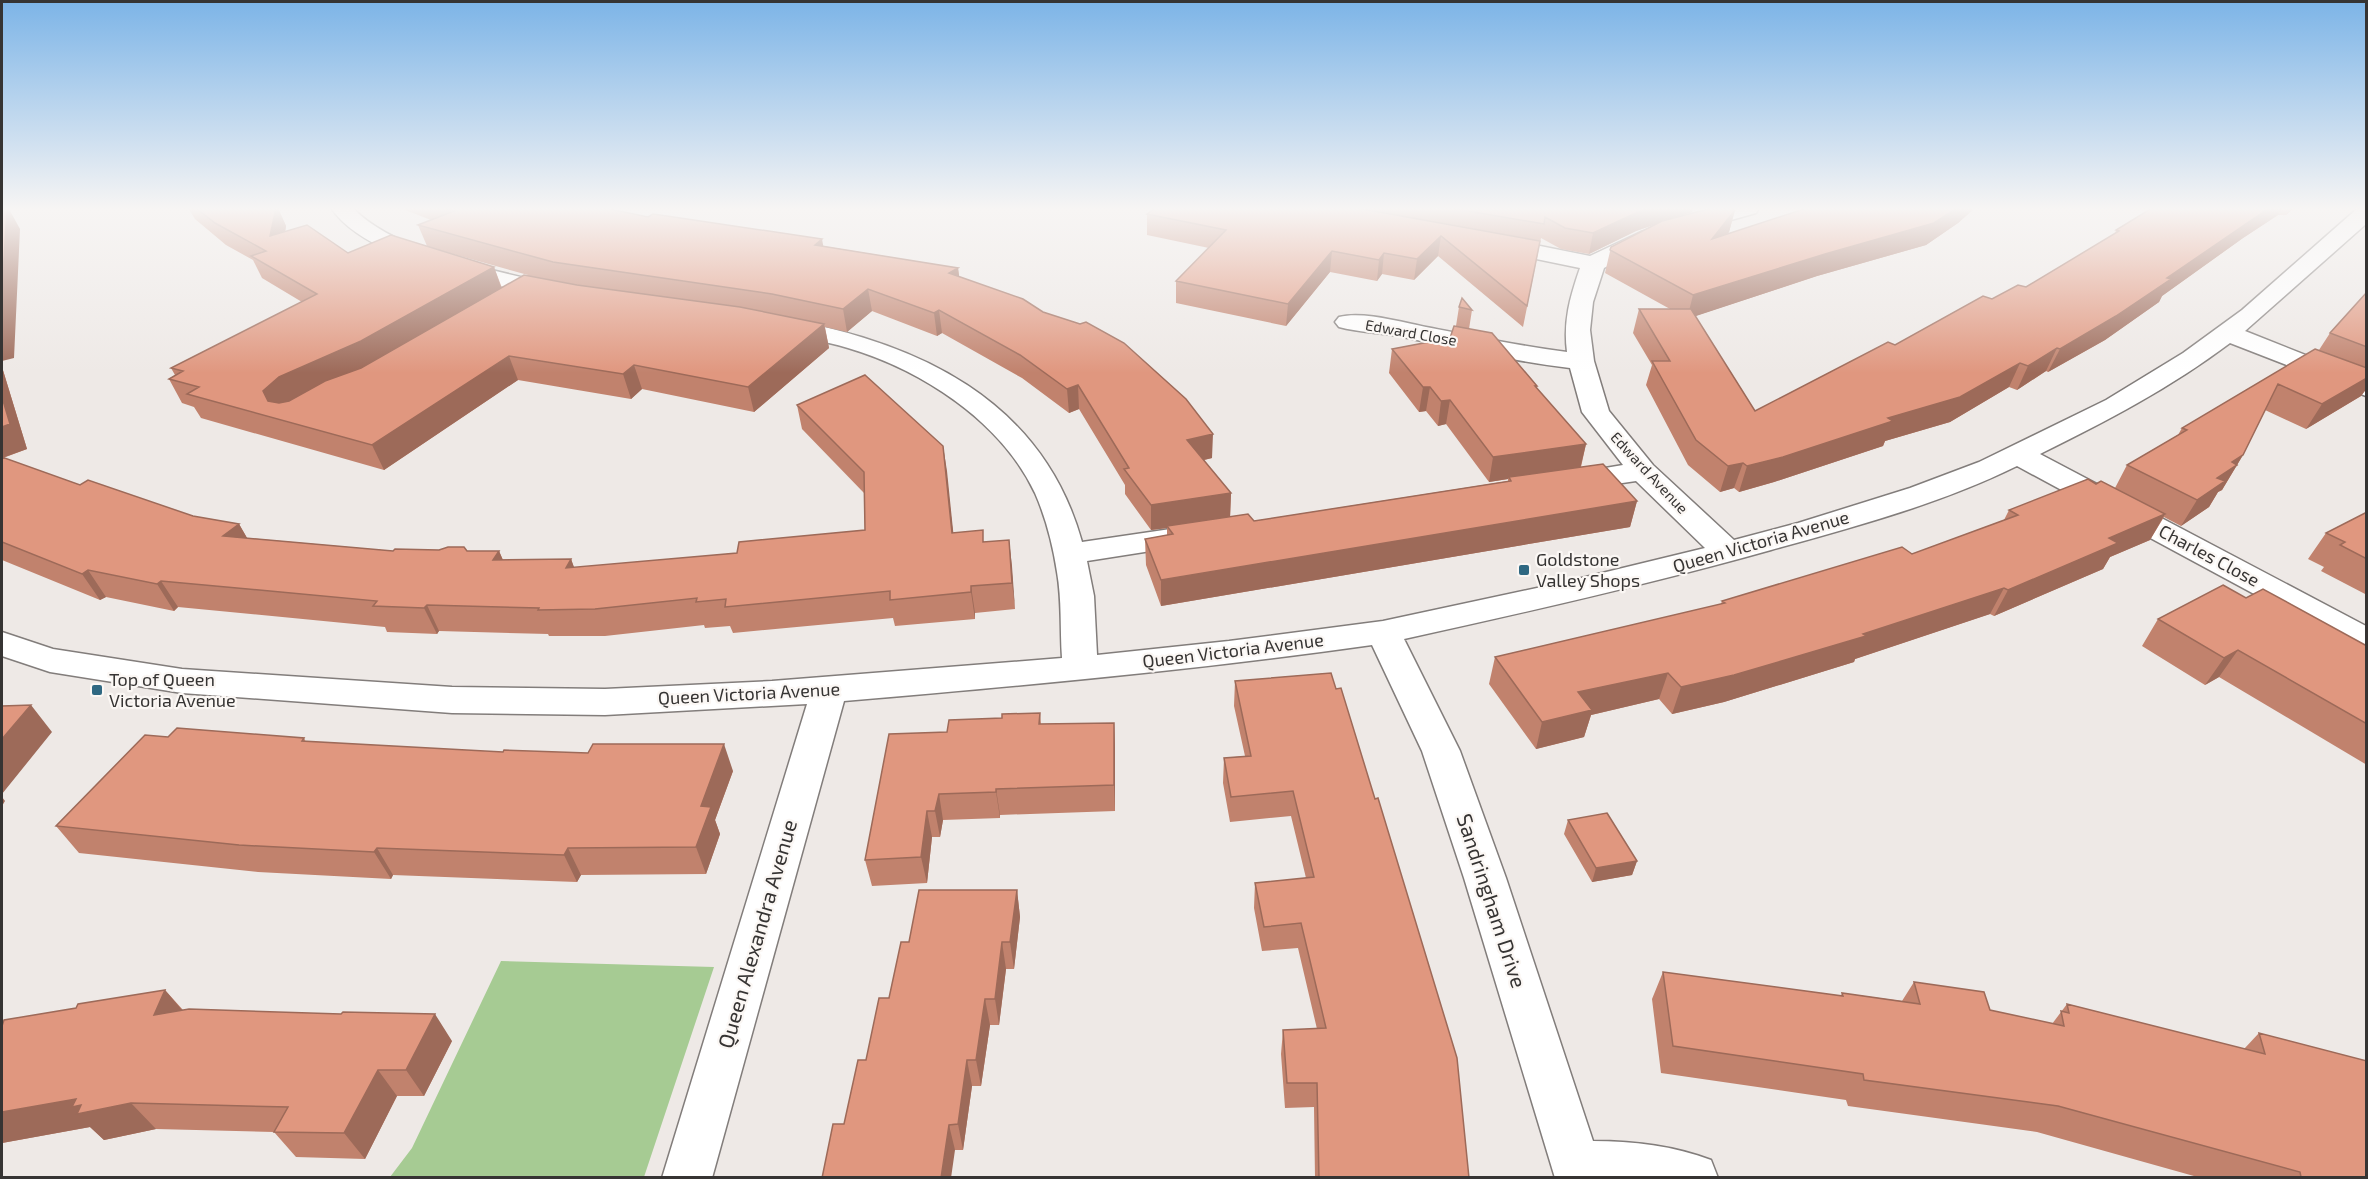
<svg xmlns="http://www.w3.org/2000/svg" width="2368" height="1179" font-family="'Exo 2',sans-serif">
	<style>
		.green { fill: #a6cb93 }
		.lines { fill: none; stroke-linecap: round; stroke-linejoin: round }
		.minor-casing { stroke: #827d7b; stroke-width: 3 }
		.minor { fill: #fff; fill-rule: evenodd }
		.wall { fill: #c1826d; fill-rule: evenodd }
		.shaded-wall { fill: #9d6a59 }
		.building { fill: #e0977f; stroke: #9d6a59; stroke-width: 1.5 }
		.poi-dot { fill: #2f6882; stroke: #fbf7f4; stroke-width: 2 }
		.labels { text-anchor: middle; stroke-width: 4.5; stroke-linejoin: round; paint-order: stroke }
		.far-street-label { font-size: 15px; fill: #363433; stroke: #fbf7f4 }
		.street-label { font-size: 18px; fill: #363433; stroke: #fbf7f4 }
		.poi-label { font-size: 18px; fill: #363433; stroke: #fbf7f4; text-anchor: start }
		.near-street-label { font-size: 21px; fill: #363433; stroke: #fbf7f4 }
	</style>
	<rect width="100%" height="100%" fill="#eee9e6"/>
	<path class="green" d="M501,961L714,967L644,1177H390L412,1148Z"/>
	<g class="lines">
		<defs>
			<path id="minor" d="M331,208H353C396,254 503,272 564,287L567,292L564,297L555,299C493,284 368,262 331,208Z
				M1723,208H1759L1756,213L1656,241L1604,268L1593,302L1590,330L1594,361L1609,411L1653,465L1734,540L1798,523L1910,488L1979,462L2106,400L2183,353L2242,310L2358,208H2366V224L2245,331L2366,379V396L2230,343C2170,388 2107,421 2040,454L2366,626V651L2354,648L2017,466C1940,504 1854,527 1771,550C1650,584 1527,612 1404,639L1460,751L1506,878L1593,1141C1632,1141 1675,1146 1711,1160L1718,1178H1555L1464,878L1422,751L1372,645C1195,670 1021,686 844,701L712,1178H662L807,704L605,715L452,713L182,693L50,672L2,656V632L53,649L182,669L452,687L605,689L772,681L1062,658C1060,629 1062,600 1057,572C1053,546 1046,518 1035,493C1001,421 922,370 848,348C823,340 797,338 772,331L768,326L772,321L781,318C916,342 1042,398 1082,542L1191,526L1202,529L1207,536L1202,543L1087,561L1094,596L1097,655L1229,641L1383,621L1565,582L1705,548L1636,481L1568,491L1557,488L1553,482L1557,476L1623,465L1582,412L1570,368C1512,361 1455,348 1398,336C1379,333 1358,332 1339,327L1335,322L1339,317C1363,311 1401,322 1426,327C1473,336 1519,346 1567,352C1563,321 1570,297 1580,268L1487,249L1484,244L1487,239L1495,237L1590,256L1641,232Z"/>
		</defs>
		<use href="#minor" class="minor-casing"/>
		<use href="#minor" class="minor"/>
	</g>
	<path class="wall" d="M188,208H278L286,226L285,232L348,253L427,246L418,225L431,220L400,208H605L648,217L823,246L958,268L959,277L1212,458L1204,460L1231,493L1230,517L1254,521L1508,481V479L1489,482L1446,424L1438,426L1426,411L1419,412L1389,373L1392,349L1450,338L1456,326L1459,307L1472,310L1469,329L1536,388L1586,444L1581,467L1637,501L1630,527L1161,606L1146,565L1145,539L1167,535V528L1151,530L1125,494V485L1079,409L1069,413L1022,378L942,333L937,336L872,311L847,332L825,327L829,348L754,412L642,389L631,399L518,380L384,470L201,418L194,407L182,403L169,379L175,375L171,368L302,302L262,278L253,260L226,245L195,219ZM428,247L528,275L502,288L494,267Z
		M1155,208H1693L1692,212L1675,218L1735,210L1729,232L1727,234L1807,208H1975L1958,223L1926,245L1817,276L1695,316L1755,411L1992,299L2026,287L2115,234L2116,230L2152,208H2294L2286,215H2278L2243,238L2162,296L2159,302L2105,340L2048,372L2046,371L2017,390L2009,387L1950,422L1885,441L1883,446L1774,482L1739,492L1734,488L1720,492L1688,465L1646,385L1652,365L1633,333L1639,309H1670L1605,273L1611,247L1658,223L1636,231L1589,254L1561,249L1541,238L1523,327L1438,256L1414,280L1382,274L1377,281L1330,272L1286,326L1176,303V281L1209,248L1147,235V214Z
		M2367,292V388L2361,396L2306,429L2265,410L2243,455L2222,490L2218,492L2209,507L2181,526L2164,517L2150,540L2110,557L2103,569L1994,616L1990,614L1855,659L1854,662L1724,702L1672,714L1659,699L1591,715L1584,737L1536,749L1489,684L1495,657L1721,604L1722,601L1912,554L2004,520L2009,510L2096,484L2115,488L2127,465L2178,435L2182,428L2319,350L2330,333Z
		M2,367L27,449L3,458L80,485L193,516L239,524L247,538L393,551H499L503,560L571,559L574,568L737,553L865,530L864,493L802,429L797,405L943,446L953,533L984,542L1009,540L1015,609L975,613V619L895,626L893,618L733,633L730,626L705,628L704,625L605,636H549L548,634L439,631L437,634L387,632L385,627L178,607L174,611L106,597L100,600L2,560Z
		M2367,512V595L2321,571L2324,567L2308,559L2326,533Z
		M2246,598L2367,646V765L2219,677L2205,685L2142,646L2158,619Z
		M1331,673L1469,1178H1315L1314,1107L1285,1108L1281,1054L1283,1030L1317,1029L1298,948L1262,951L1254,908L1255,883L1306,878L1291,816L1230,822L1223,783L1224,758L1245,756L1234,706L1235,681Z
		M1040,713L1041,724L1114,723L1115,749V811L1000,815V818L943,820L940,837H932L927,883L872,886L865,860L947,732L1002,718Z
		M168,737L304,738L306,742L733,771L715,820L720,834L706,874L581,875L577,882L393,875L391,879L258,872L79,853L56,826Z
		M1568,820L1637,861L1632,875L1592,882L1564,834Z
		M1017,890L1020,917L1014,969H1006L999,1025H990L981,1086H972L963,1150H955L844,1124L866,1060L909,942Z
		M1663,972L1841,996L1842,993L1902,1001L1914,982L1990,1010L2052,1024L2067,1004L2244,1049L2259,1033L2367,1178H2201L2037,1132L1848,1106L1846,1100L1661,1073L1652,999Z
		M165,990L183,1010L452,1041L424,1096H397L365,1159L296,1157L274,1132L156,1129L104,1140L90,1127L2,1143V1026Z"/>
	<path class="shaded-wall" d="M2,208H10L9,209L20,229L14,358L2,361Z
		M276,208H278L286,226L281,259L270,236Z
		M1650,208H1693L1692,212L1636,231L1589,254L1593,233L1640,211Z
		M1957,208H1975L1958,223L1926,245L1817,276L1687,319L1693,295Z
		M2269,208H2282L2278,215L2243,238L2162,296L2159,302L2105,340L2048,372L2060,349L2167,278Z
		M2290,208H2294L2286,215Z
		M1735,210L1729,232L1706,261L1712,239Z
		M1441,236L1438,256L1414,280L1417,259Z
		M822,239L826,261L815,245Z
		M1332,251L1330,272L1286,326L1288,304Z
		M1384,253L1382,274L1377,281L1379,260Z
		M494,267L502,290L275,416L263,391L279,377Z
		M958,268L961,290L949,273Z
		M868,289L872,311L847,332L843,309Z
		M939,310L942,333L937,336L934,313Z
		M824,324L829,348L754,412L748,387Z
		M2057,348L2046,371L2017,390L2028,366Z
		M509,356L518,380L384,470L372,445Z
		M2020,363L2009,387L1950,422L1885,441L1883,446L1774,482L1739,492L1747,466L1888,418Z
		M634,365L642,389L631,399L623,374Z
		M2,367L27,449L2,458Z
		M2367,378V388L2361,396L2306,429L2322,404Z
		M1078,385L1079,409L1069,413L1067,389Z
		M1423,387H1430L1426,411L1419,412Z
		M1450,400L1446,424L1438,426L1441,401Z
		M1213,434L1212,458L1187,464V440Z
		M1586,444L1580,469L1509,477L1508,479L1489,482L1493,457Z
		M943,446L947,471L956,559L952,533Z
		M2243,455L2222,490L2218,492L2209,507L2181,526L2197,500L2217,478L2232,462Z
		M1743,463L1734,488L1720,492L1728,466Z
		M1231,493L1230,519L1167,526V528L1151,530V505Z
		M1637,501L1630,527L1161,606V580Z
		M2165,514L2150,540L2110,557L2103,569L1994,616L2008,590L2109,538Z
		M239,524L254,550L223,536Z
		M1009,540L1012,566L1015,609L1012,583Z
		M499,551L510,577L493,560Z
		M571,559L581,586L566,568Z
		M88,570L106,597L100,600L82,574Z
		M161,581L178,607L174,611L157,584Z
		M971,586L975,613V619L971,592Z
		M2004,588L1990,614L1855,659L1854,662L1724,702L1672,714L1681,687L1863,634Z
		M427,605L439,631L437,634L424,608Z
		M2238,650L2219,677L2205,685L2224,658Z
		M1668,673L1659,699L1591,715L1584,737L1536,749L1542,722L1578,692Z
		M31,705L52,732L2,794V739Z
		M1114,723L1115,749V811L1114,785Z
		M724,744L733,771L715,820L720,834L706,874L696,847L701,806Z
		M996,789L1000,815V818L996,792Z
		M939,794L943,820L940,837L935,811Z
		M2,797L5,801L2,806Z
		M927,811L932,837L927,883L921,857Z
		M377,848L393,875L391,879L374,852Z
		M568,848L581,875L577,882L564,855Z
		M1637,861L1632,875L1592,882L1596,868Z
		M1017,890L1020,917L1014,969L1010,942Z
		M1002,942L1006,969L999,1025L995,999Z
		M165,990L188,1017L154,1015Z
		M985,999L990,1025L981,1086L976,1060Z
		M435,1014L452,1041L424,1096L406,1070Z
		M967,1060L972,1086L963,1150L958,1124Z
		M378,1070L397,1096L365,1159L344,1133Z
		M76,1099L131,1103L156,1129L104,1140L90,1127L2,1143V1112Z
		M949,1125L955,1150L951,1178H941Z"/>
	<path class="building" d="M2,208H7L2,292Z
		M196,208H276L270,236L307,225L348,253L391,235L494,267L361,341L279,377L263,391L268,401L279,403L289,401L325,381L361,368L524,275L577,285L740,307L824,324L748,387L634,365L623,374L509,356L372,445L187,394L199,387L169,379L183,371L171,368L317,294L251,256L266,251L215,223Z
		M445,208H605L648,217L653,214L667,216L822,239L815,245L958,268L949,273L1023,299L1043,312L1080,324L1086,322L1124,343L1186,399L1213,434L1187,440L1231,493L1151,505L1124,469L1129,468L1078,385L1067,389L1020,355L939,310L934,313L868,289L843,309L772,294L553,262L418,225L454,211Z
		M1155,208H1357L1540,241L1527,306L1441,236L1417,259L1384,253L1379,260L1332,251L1288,304L1176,281L1226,230L1147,214Z
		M1451,208H1650L1640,211L1593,233L1565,228L1545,217L1544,224Z
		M1712,208H1730L1735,210L1712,239L1807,208H1957L1934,223L1825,254L1693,295L1610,250L1611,247L1662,221Z
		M2152,208H2269L2167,278L2171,279L2116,316L2060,349L2057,348L2028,366L2020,363L1960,397L1888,418L1893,421L1783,457L1747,466L1743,463L1728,466L1696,440L1652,361H1670L1639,309H1691L1755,411L1888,342L1895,345L1983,296L1992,299L2018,285L2026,287L2119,231L2116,230Z
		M2367,292V347L2330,333Z
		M1462,298L1472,310L1459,307Z
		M1454,326L1492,333L1537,386H1535L1586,444L1493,457L1450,400L1441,401L1430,387H1423L1392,349L1450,338Z
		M2315,349L2367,368V378L2322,404L2278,384L2243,455L2232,462L2237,465L2217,478L2225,481L2197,500L2127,465L2187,430L2182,428Z
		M865,375L943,446L952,533L983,530V542L1009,540L1012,583L971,586V592L890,600V591L725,607L726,599L696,602L697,598L595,609L538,610L539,608L427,605L424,608L373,606L377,601L161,581L157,584L88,570L82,574L2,542V457L80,485L88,480L193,516L239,524L223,536L393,551L395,549L439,550L448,547H464L467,551H499L493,560L571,559L566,568L737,553L739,542L865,530L864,472L797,405Z
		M2,397L10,424L2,427Z
		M1603,464L1637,501L1161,580L1145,539L1173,534L1167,526L1248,514L1254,521L1511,481L1509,477Z
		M2088,479L2096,484L2101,481L2165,514L2109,538L2118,543L2008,590L2004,588L1863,634L1866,636L1734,675L1681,687L1668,673L1578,692L1592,710L1542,722L1495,657L1725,603L1722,601L1902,547L1912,554L2018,515L2009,510Z
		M2367,512V559L2340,545L2345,542L2326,533Z
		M2223,585L2246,598L2263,589L2367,646V724L2238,650L2224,658L2158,619Z
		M1331,673L1336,689L1341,688L1375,799L1378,798L1457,1058L1469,1178H1319L1317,1083H1287L1283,1030L1326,1028L1301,923L1264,927L1255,883L1314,877L1293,791L1231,797L1224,758L1251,756L1235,681Z
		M31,705L2,739V706Z
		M1040,713L1039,724L1114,723V785L996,789V792L939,794L935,811H927L921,857L865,860L889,734L947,732L949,720L1002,718V714Z
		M177,728L304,738L302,741L503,752L504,750L588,753L593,744H724L701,806L711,807L696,847L568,848L564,855L377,848L374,852L239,845L56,826L145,735L168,737Z
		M1607,813L1637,861L1596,868L1568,820Z
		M919,890H1017L1010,942H1002L995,999H985L976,1060H967L958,1124L949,1125L941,1178H822L833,1124H844L858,1060H866L879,998H889L901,942H909Z
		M1663,972L1843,996L1842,993L1920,1004L1914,982L1984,992L1990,1010L2064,1026L2061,1011L2069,1013L2067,1004L2265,1054L2259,1033L2367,1061V1178H2303L2301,1177L2300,1172L2058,1106L1864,1080L1863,1074L1673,1046Z
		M165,990L154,1015L189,1009L341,1014L343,1012L435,1014L406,1070H378L344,1133L274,1132L288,1107L131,1103L77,1114L81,1105L72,1107L76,1099L2,1112V1026L4,1020L76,1008L78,1004Z"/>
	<linearGradient id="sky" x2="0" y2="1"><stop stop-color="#7cb4e7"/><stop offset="0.56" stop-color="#f7f5f4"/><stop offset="1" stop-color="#f7f5f4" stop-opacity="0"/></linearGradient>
	<rect width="2368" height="373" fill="url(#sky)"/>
	<g class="poi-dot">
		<rect x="1518" y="564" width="12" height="12" rx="3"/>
		<rect x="91" y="684" width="12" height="12" rx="3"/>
	</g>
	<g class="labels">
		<g class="far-street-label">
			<text transform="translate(1411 333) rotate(10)" y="5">Edward Close</text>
			<text transform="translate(1649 473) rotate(47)" y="5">Edward Avenue</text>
		</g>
		<g class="street-label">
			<text transform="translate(1761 542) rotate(-16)" y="6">Queen Victoria Avenue</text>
			<text transform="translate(2209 556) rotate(28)" y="6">Charles Close</text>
			<text transform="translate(1233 651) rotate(-7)" y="6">Queen Victoria Avenue</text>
			<text transform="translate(749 694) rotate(-3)" y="6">Queen Victoria Avenue</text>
		</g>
		<g class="poi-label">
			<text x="1536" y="566">Goldstone<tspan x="1536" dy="21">Valley Shops</tspan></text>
			<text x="109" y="686">Top of Queen<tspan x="109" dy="21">Victoria Avenue</tspan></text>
		</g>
		<g class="near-street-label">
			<text transform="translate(1491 901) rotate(72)" y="7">Sandringham Drive</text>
			<text transform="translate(758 934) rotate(-74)" y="7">Queen Alexandra Avenue</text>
		</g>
	</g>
	<rect width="2368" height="1179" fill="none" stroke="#363433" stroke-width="6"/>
</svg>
